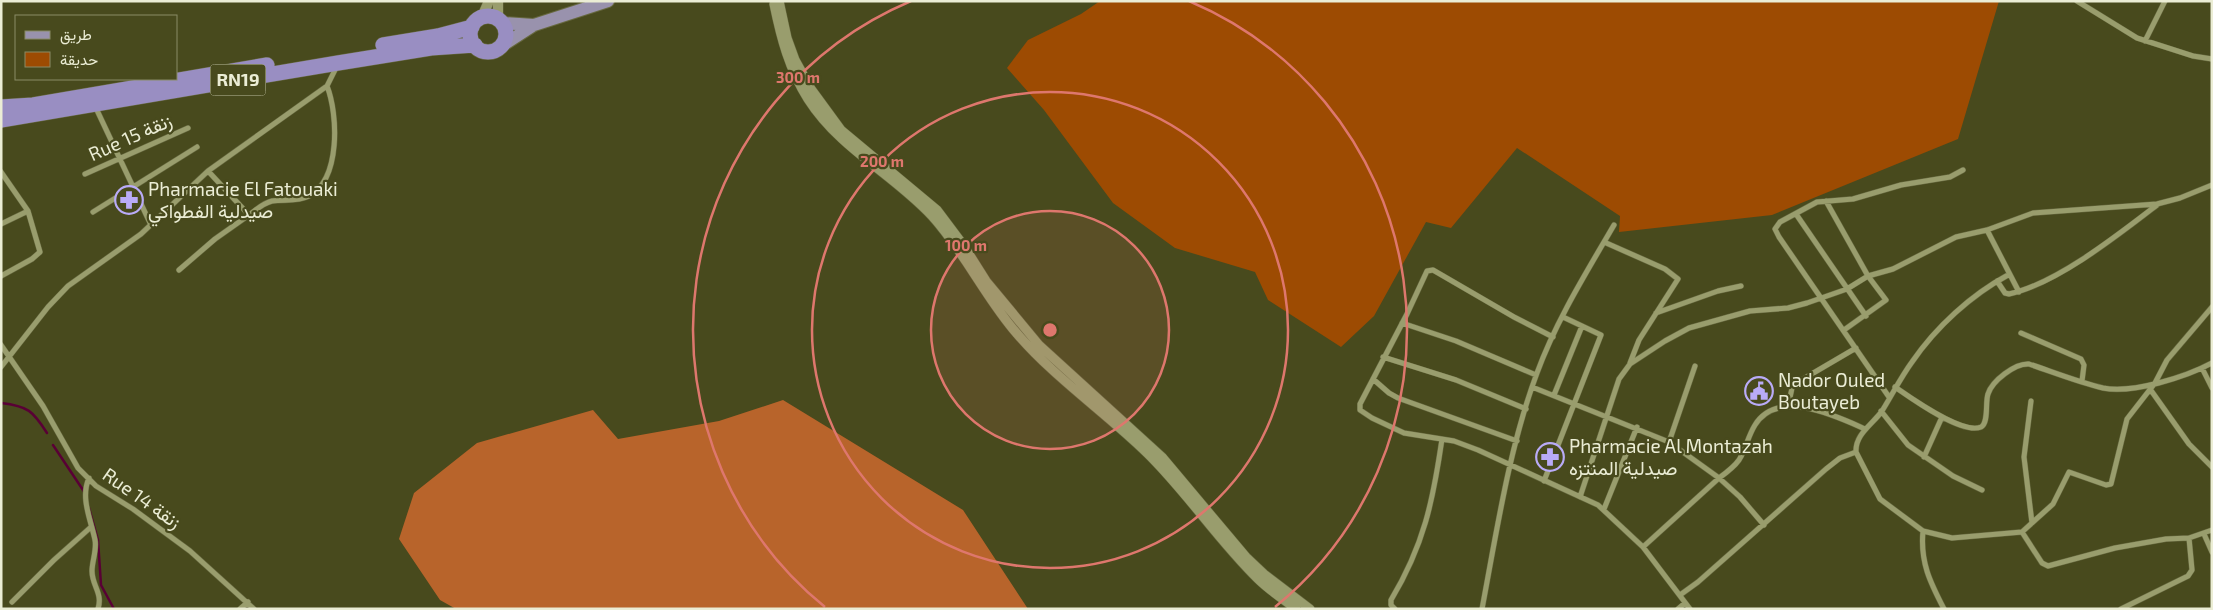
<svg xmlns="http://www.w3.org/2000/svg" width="2213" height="610" font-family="'Exo 2',Vazirmatn,sans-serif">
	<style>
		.green { fill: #9d4b02 }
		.forest { fill: #b8642b }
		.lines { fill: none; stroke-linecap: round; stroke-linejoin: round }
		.stream { stroke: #590035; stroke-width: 2.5 }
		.minor-casing { stroke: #676940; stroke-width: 6 }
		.tertiary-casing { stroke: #676940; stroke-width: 10 }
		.secondary-casing { stroke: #676940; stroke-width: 11 }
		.primary-casing { stroke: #676940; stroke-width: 14 }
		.trunk-casing { stroke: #676940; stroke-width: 16 }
		.minor { stroke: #999d6d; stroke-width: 5 }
		.tertiary { stroke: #999d6d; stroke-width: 9 }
		.secondary { stroke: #999d6d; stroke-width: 10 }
		.primary { stroke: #9992ad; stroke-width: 12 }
		.trunk { stroke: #998ec2; stroke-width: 15 }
		.ring { fill: none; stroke: #de776d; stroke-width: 2.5 }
		.labels { text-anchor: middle; stroke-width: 4.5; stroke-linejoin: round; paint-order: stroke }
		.shield { fill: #484a1d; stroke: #babc9e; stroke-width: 1 }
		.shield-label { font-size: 18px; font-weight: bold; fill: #ebedd5 }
		.street-label { font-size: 19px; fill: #ebedd5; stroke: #484a1d }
		.poi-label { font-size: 19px; fill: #ebedd5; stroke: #484a1d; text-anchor: start }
		.centre { fill: #de776d; stroke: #484a1d; stroke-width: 2.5 }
		.ring-label { font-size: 15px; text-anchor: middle; font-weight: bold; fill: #de776d; stroke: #484a1d; stroke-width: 4.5; stroke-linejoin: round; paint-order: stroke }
	</style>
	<rect width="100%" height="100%" fill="#484a1d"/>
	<path class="green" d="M1100,1H1999L1958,139L1772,215L1619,232L1620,216L1517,148L1451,228L1426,222L1374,316L1341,347L1268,300L1255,272L1175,248L1113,203L1044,110L1007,68L1028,40L1081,14Z"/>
	<path class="forest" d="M783,400L963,510L1028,609H456L440,600L399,539L414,493L477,443L593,410L618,439L719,421Z"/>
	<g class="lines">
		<path class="stream" d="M1,403C28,406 33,411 47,433
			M53,445L85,493
			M89,508L98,540L101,585L114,609"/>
		<defs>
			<path id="minor" d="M2077,1L2137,38L2193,56L2212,59
				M2145,41L2165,1
				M95,106L151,225
				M1,172L28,211L40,252L32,259L1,276
				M85,174L188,128
				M1826,201L1868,276L1886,300L1844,330
				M93,212L197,147
				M1796,214L1866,316
				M249,215C256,210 263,203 272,201C284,199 297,202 309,196C341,179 338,114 327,86
				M1,224L28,211
				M1987,230L2019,292
				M1604,242L1665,269L1678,279L1639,340L1630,363
				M179,270L215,239L249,215L208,171
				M2008,275C1971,295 1936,327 1912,362C1901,377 1892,395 1882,411C1873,424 1855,434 1856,452L1880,499L1923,531L1952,538L2022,532L2042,563L2048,566L2115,548L2166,539L2189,538L2212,530
				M1997,281L2005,293L2009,294C2056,284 2118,235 2157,205
				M1656,313L1718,291L1741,286
				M1402,323L1456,341L1536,375
				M2021,333L2081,359L2084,365L2082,381
				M1553,337L1514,317L1433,270L1427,271L1407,314L1360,404V410L1372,418L1404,433L1454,441L1478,450L1598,505L1643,547L1690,609
				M1,345L43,406L78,468L96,486L133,509L190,551L254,609
				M1383,357L1456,380L1526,409
				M1,367L48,307L68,286L141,234L208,171L327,86L338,64
				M2202,368L2212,388
				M1373,379L1389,393L1398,398L1517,441
				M1532,387L1669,442L1719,478C1726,473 1734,467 1739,460C1746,449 1748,436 1755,425C1778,388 1836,416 1865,429
				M1895,387C1911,398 1962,435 1981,427C1989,423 1985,402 1988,394C1992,381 2015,363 2029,364C2053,372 2078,382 2103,388C2132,394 2186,377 2212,363
				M2150,389L2189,444L2212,467
				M1554,395L1582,326
				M1889,397L1779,237L1775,229L1780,222L1817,202L1853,199L1901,185L1950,177L1963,170
				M2031,401L2024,457L2032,523
				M1788,407L1792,388L1798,382L1856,348
				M1881,411L1908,445L1953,476L1982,490
				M1669,442L1695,366
				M1924,457L1942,417
				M89,478C80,498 91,520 95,540C97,550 92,561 92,571C92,586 103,593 98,609
				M1544,481L1601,335L1563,317
				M1580,497L1619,379L1630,364L1665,341L1689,328L1750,311L1788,308L1807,303L1847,289L1868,276L1893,269L1956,237L1987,230L2033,213L2157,204L2180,198L2212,185
				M1604,509L1637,427
				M1923,531C1920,562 1930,582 1944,609
				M2022,532L2053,504L2069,472L2106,485L2111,484L2127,419L2155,383L2167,360L2212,307
				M2204,534L2212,552
				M1643,547L1719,478L1740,497L1764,525
				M1680,595L1698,582L1826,469L1840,458L1856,452
				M12,602L54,560L91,527
				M240,609L248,602
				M1395,609L1391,605V600C1424,545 1433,501 1442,439
				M1482,609C1497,530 1509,448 1537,373C1556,321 1586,273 1614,225
				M1678,609L1685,603
				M2121,609L2188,576L2192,570L2189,538"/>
			<path id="tertiary" d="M779,1L787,38L795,60L811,89L841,130L937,210L964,246L986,281L1039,345L1162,457L1246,557L1264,574L1310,609
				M774,4C781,38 789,69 808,99C840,149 893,174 932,216C963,250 983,293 1013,329C1052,376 1104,411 1147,453C1187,492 1218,540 1258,579C1269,590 1283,599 1296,609"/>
			<path id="secondary" d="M498,1V19
				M482,17L489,1"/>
			<path id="primary" d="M502,23L534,25
				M500,47L534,25L608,1"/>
			<path id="trunk" d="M470 34a18 18 0 1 1 36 0a18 18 0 1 1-36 0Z
				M383,45L438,36L472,27
				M1,107L33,105L267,65
				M1,120L338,63L431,48L475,45"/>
		</defs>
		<use href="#minor" class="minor-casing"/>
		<use href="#tertiary" class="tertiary-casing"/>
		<use href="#secondary" class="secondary-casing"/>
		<use href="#primary" class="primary-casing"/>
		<use href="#trunk" class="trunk-casing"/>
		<use href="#minor" class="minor"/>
		<use href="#tertiary" class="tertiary"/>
		<use href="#secondary" class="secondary"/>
		<use href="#primary" class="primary"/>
		<use href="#trunk" class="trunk"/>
	</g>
	<circle cx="1050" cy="330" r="119" fill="#de776d" fill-opacity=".12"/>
	<g class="ring">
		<circle cx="1050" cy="330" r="119"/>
		<circle cx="1050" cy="330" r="238"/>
		<path d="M825 607A357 357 0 0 1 911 1M1189 1A357 357 0 0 1 1275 607"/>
	</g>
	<defs>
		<symbol id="pharmacy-ring" viewBox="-11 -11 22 22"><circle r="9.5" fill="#484a1d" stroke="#b9abf7" stroke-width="1.5"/><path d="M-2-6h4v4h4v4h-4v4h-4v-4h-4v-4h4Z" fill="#b9abf7"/></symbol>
		<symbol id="civic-ring" viewBox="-11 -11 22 22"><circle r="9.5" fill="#484a1d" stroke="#b9abf7" stroke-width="1.5"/><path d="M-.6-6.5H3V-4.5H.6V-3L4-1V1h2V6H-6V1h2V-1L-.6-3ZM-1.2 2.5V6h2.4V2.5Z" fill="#b9abf7"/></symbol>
	</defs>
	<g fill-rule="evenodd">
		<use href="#pharmacy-ring" x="113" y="184" width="32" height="32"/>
		<use href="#civic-ring" x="1743" y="375" width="32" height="32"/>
		<use href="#pharmacy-ring" x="1534" y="441" width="32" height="32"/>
	</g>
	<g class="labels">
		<rect class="shield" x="210.5" y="64.5" width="55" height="31" rx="4"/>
		<g class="shield-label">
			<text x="238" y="86">RN19</text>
		</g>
		<g class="street-label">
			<text transform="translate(130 137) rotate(-24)" y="7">Rue 15 زنقة</text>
			<text transform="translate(142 498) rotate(35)" y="7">Rue 14 زنقة</text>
		</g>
		<g class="poi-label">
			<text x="148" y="196">Pharmacie El Fatouaki<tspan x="148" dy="22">صيدلية الفطواكي</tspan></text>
			<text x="1778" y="387">Nador Ouled<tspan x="1778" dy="22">Boutayeb</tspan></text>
			<text x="1569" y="453">Pharmacie Al Montazah<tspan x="1569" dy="22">صيدلية المنتزه</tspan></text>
		</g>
	</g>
	<circle cx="1050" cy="330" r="8" class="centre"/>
	<g class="ring-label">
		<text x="798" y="83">300 m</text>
		<text x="882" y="167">200 m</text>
		<text x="966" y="251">100 m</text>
	</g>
	<rect width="2213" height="610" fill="none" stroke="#ebedd5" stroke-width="5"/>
	<rect x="15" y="15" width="162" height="65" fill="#484a1d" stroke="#898b67"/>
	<rect x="25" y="31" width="25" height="8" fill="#9992ad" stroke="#898b67"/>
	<text x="60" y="40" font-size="15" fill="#ebedd5">طريق</text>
	<rect x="25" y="52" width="25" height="15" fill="#9d4b02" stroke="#898b67"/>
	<text x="60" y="65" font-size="15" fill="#ebedd5">حديقة</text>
</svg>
